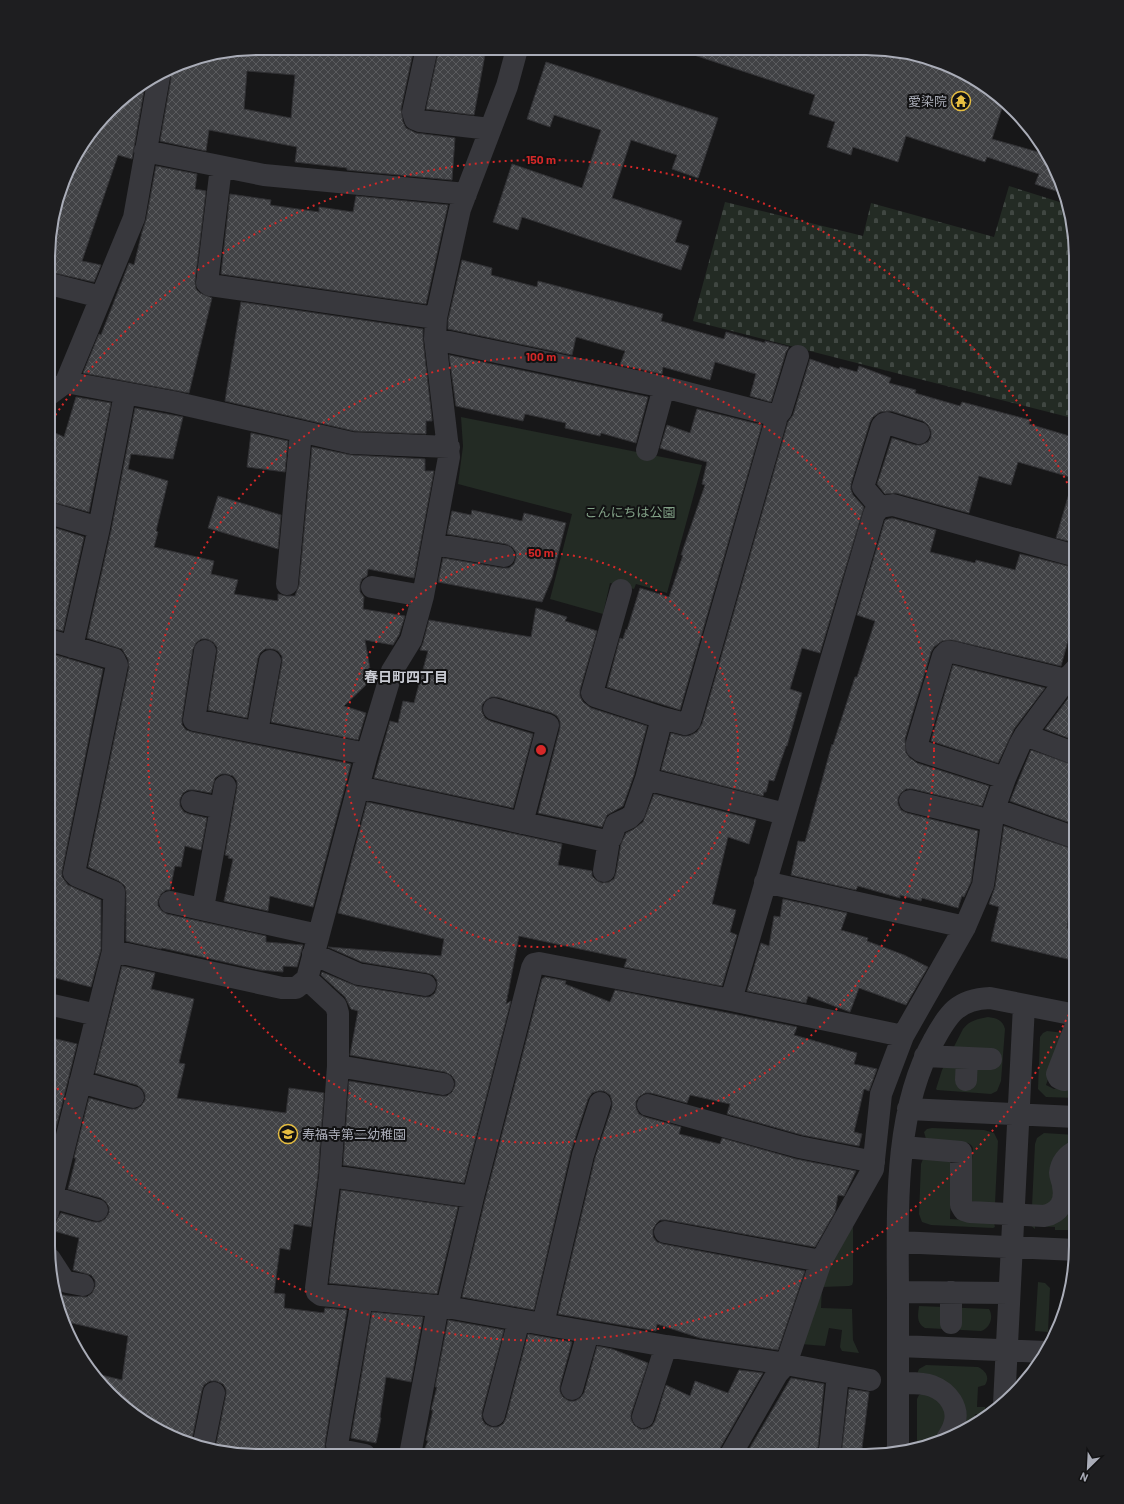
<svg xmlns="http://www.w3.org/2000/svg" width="1124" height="1504" font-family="Barlow,'Noto Sans JP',sans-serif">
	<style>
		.green { fill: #232b24 }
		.cemetery { fill: url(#cemetery-stones) }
		.building { fill: url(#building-cross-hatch); stroke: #313134; fill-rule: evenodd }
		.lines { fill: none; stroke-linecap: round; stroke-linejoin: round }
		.minor { stroke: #38383d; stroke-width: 22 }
		.ring { fill: none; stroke: #d62828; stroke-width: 2; stroke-dasharray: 2 4 }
		.labels { text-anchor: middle; stroke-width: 4; stroke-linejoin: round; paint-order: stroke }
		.poi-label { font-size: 13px; fill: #aaadb8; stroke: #121213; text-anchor: end }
		.park-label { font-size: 13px; fill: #82a187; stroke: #121213 }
		.neighbourhood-label { font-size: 14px; font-weight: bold; fill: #caccd4; stroke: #121213 }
		.rim { fill: none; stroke: #aaadb8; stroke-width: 2 }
		.centre { fill: #d62828; stroke: #121213; stroke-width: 2 }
		.ring-label { font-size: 12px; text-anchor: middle; font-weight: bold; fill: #d62828; stroke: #121213; stroke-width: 4; stroke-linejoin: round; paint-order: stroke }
	</style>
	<defs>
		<pattern id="cemetery-stones" width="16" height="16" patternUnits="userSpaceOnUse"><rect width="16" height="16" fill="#232b24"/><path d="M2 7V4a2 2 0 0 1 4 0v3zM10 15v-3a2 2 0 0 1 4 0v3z" fill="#404742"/></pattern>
		<pattern id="building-cross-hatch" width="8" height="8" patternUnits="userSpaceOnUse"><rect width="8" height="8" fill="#414245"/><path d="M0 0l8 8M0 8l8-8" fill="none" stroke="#5a5b5e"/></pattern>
	</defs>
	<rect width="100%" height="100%" fill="#171718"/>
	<path class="green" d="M461,417L702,465L667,593L636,584L634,589L610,583L603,614L550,599L572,514L458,484L463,446Z
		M988,1017C996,1018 1003,1020 1005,1029L1001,1081L997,1091L991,1094L937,1090L936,1089L942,1070L963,1029C970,1020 978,1019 988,1017Z
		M1047,1031L1065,1033L1046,1085L1054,1089L1076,1084V1098L1046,1097L1038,1089L1040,1037L1043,1033Z
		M932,1128L984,1130L994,1133L998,1141L995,1204L971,1201L969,1194L973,1148L971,1145L968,1143L929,1141L926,1139L924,1132L927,1129Z
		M1044,1133L1076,1135V1143L1049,1206H1032L1035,1144L1037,1138Z
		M923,1159L950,1161L952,1168L950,1219L992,1222L994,1223L995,1227L993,1228L931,1225L922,1222L919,1214L921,1164Z
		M1076,1159V1230H1055V1227L1035,1226V1229L1030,1225L1037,1223L1068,1178Z
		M853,1221V1282L852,1285L849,1286L822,1287L821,1308L852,1309L853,1340L859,1353L842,1351L840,1347L842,1330L829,1328L825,1346L801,1344L827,1263Z
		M1038,1282L1045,1283L1050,1288L1048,1332L1035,1331Z
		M919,1306L989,1309C994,1317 990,1328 981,1331L925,1328C916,1323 918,1315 919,1306Z
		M926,1365L978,1367C986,1371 990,1377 985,1385L978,1387L977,1407H985L986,1414H975L974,1425L959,1434L961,1426L917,1374L919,1369Z
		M922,1394L937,1398L947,1415L943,1429L937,1443L917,1449V1399L919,1395Z"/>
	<path class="cemetery" d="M1009,186L1069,205L1076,258V419L693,321L725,202L863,236L871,203L994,237Z"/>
	<path class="building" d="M258,48H414L401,109L403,122L406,128L416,133L455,138L452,180L347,170V168L295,162L297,147L209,130L206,151L160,141L171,79L170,71L190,59ZM247,71L295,75L291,118L244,109Z
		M439,49H486L474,115L426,109Z
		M692,49L894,50L908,54V56L949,70L951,66L983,83L1004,102L992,139L1045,154L1046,152L1054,165L1065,194L1035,184L1039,174L987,157L985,162L906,136L898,162L853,147L851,155L827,147L835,122L809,114L815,95L691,54Z
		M546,62L718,118L698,178L672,169L677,155L631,140L612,198L682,221L675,242L689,246L681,270L522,217L518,230L493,222L512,164L582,188L601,130L554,115L550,127L527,119Z
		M145,85L132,159L118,155L82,261L101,265L94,282L50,272V230L76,153L120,100Z
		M156,166L197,174L195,189L206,191L195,282L196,289L200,293L212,298L189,393L83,373L99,334L101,335L129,263L134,265L142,232L146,220Z
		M230,194L271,200L270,205L319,212V207L353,212L356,196L448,205L426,304L221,274Z
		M462,260L492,268L491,275L537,287L538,281L663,314L661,321L724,339L726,332L765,343V341L789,347L786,352L771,402L750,396L756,374L715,362L710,380L663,367L662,374L620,365L625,351L576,337L572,355L448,329V320Z
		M241,302L423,329V340L432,419V421H426V434L354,431L225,401Z
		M449,355L648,397L636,443L601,433L600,436L565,428L566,423L525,414L523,421L456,406Z
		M810,359L839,369L840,367L857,372L859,366L891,378L889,383L916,390L915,393L960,406L962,402L1030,420L1029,424L1076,438V458L1070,477L1018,462L1011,485L979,476L969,513L896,493L885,494L877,484L892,438L915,445H921L928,442L931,437V431L928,425L923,421L891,411L880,412L873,417L870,422L851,484V490L853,495L864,507L820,653L802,648L790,689L802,693L787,746H786L774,781L769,780L766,792H764L763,796L661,770L671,733L682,736H689L697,732L702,724L788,422L793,415Z
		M76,397L111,403L89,512L49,501V430L64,437Z
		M135,408L183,417L173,459L131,454L128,469L168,481L156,531L158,532L154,547L214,561L211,574L238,580L234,594L278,601V594L286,596H295L299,585L312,447L351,455L425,459V471H434L414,578L368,569L367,576L362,579L360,584V592L364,597L363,609L405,616L399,635L393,645L365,640L371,675L368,683L344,706L366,713L358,740L271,722L282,663V656L278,651L273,649H265L260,653L258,658L247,718L208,710L217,653V647L213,642L207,639H201L196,643L193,649L182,718V725L186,730L192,732L351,764L313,907L270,896L268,911L224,901L233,859L228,858L229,856L225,855L237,788V781L233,776L227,774H221L215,778L211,793L195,790H188L183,793L180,799V806L184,812L189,814L207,818L201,850L185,846L181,867L175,866L170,890H166L161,894L158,900V906L162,911L167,914L266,936V942L303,945L297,967L283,966V972L260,970L162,948L161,949L126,941V892L125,886L119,881L88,867L129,667L128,659L122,649L87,638L111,531Z
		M697,409L762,425L680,710L607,687L620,638L623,639L626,629L627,630L640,588L669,597L683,555H681L705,485L702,484L707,462L660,448L667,425L690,433Z
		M251,433L288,441L285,472L247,467Z
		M1070,490L1076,491V543L1056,538Z
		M218,496L281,515L278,549L208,528Z
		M472,510L522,521L524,513L566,523L552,578L542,602L438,582L443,558L502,568H509L514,564L516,558V552L512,547L506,544L447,534L452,511L471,515Z
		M892,518L936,530L930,552L975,563L976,560L1015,570L1020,554L1076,568V612L1061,666L952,640L942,641L934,647L931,652L905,739L906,753L910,758L917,763L989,786L982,806L913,789H906L901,793L898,798V804L901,810L907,813L978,831L971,882L964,897L962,896L958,908L922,898L921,901L900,895V898L858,886L856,890L791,875L798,841L805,842L832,744L833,745L855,677H857L875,621L857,615L885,520Z
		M49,526L84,537L63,631L49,628Z
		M536,608L567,617L565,621L597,631L580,690V696L583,702L591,708L647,726L634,775L623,806L607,815L602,827L538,813L560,728V721L557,716L552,713L497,697H491L486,700L482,705V712L485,718L490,721L533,734L513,808L374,778L390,721L398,723L403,701L414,703L428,651L420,650L423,643L429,620L531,637Z
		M49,653L103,669L62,871V877L68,885L101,900V949L91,987L48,976Z
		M953,665L1045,688L1014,729L998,763L931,741Z
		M1076,688V741L1045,729Z
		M1031,750L1076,766V825L1010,801Z
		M654,794L756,820L749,844L728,837L712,904L736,910L730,932L737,935L722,986L624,967L627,959L519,936L506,1004L511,1001L464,1183L343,1165L349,1081L441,1096H447L452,1092L455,1086V1080L451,1075L445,1072L350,1055L358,1011L351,1009L345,997L321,975L322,972L356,986L423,997H430L435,993L437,987V980L433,975L427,973L362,962L328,947L441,956L444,939L338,913L367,802L562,844L558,865L592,871V876L596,880L602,883L609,882L614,879L616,873L621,844L626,833L634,829L643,822Z
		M1004,826L1076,850V859L1071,879L1074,880L1067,928L1076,930V961L991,941L999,907L989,904L995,887Z
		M783,899L847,913L841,930L868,938L867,941L904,955L928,967L906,1005L859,988L850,1012L808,996L806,1003L747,991L761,943L769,946L774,916L780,917Z
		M122,966L155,973L151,989L194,999L179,1063L185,1064L177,1098L286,1113L289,1088L324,1093L318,1175L311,1227L294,1224L290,1250L280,1248L274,1293L285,1294L284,1308L324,1313L325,1308L347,1310L325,1443V1449L328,1454H231L215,1450L226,1395V1389L223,1384L216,1381H210L204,1385L202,1390L191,1444L178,1440L141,1421L100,1384L93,1373L122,1380L128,1336L63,1321L55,1300L54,1293L68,1296L87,1297L92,1293L95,1287V1280L91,1275L73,1270L79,1238L54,1231L56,1221L61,1213L94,1222H100L105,1219L109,1213V1207L106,1202L101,1198L68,1189L76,1158H74L89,1098L130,1109H136L141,1106L145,1100V1094L142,1089L137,1085L95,1073Z
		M545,977L566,981L565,984L610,1002L615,990L797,1027L794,1035L857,1053L854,1064L877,1069L869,1091L864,1089L854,1132L862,1134L859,1146L802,1135L727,1114L730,1104L690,1095L687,1103L651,1093H645L640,1096L636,1101V1108L639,1114L645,1117L681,1127L679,1134L720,1144L722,1138L796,1159L856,1171L844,1196L838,1195L835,1212L815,1247L667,1220H660L656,1224L653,1229V1237L657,1242L663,1244L805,1271L778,1350L700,1338L657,1324L656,1331L558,1314L595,1158L612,1107V1101L610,1095L604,1091H598L592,1093L588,1099L571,1151L534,1310L462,1297L485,1200L542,979Z
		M48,1037L77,1044L55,1132L48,1131Z
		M341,1190L458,1207L437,1294L329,1283Z
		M372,1312L423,1317L411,1382L386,1377L380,1417L381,1418L376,1443L351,1438Z
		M448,1320L504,1330L482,1412V1419L485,1424L491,1427H498L503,1424L506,1418L528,1334L572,1342L560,1386V1392L563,1397L569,1401H575L580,1398L584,1393L597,1346L612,1349L648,1363L631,1414V1419L634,1425L640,1429H646L652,1426L655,1421L666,1385L690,1396L695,1381L728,1393L739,1370L763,1373L719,1450L718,1456L448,1455L425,1448L428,1441L426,1440L433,1410H431L437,1387H435Z
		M791,1378L824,1384L818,1447L815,1449L814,1456H745Z
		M849,1389L869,1392L861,1456H841Z"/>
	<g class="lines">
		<path class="minor" d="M427,48L413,112L415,119L420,121L490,129
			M145,151L264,175L466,194
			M221,167L207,283L210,285L436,318
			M50,284L101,297
			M435,339L664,387L773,415L776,417
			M66,382L173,402L352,443L449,447
			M50,394L66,382L134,218L159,77
			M647,450L664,387
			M880,507L863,487L882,426L884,424L887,423L919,433
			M49,513L99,528
			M433,544L504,556
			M287,584L301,432
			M372,587L423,596
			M621,590L592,693L595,696L662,718
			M72,647L99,528L125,394
			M205,651L194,720L367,754
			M494,709L548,725L522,823
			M257,732L270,661
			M1025,735L1076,754
			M1005,778L921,751L917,748V743L943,656L947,652H952L1066,680
			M646,779L785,814
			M358,787L606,841L611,838L616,824L629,818L634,813L646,779L662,718L685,724L688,723L690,721L776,420V417L781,411L798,356
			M910,801L992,821
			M192,802L221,808
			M994,809L1076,838
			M604,871L609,840
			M765,882L965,927
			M170,902L318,935
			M203,908L225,786
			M113,951L282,988H296L307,979L367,754L392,671L411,640L423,596L449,457L435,339L436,318L460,209L507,86L517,49
			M313,954L358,974L425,985
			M307,979L336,1006L338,1013V1066L330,1176L316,1288L317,1292L321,1295L447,1307L666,1346L786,1364L870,1380
			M731,1000L874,514L880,507L893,505L1076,556
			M48,1004L97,1015
			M925,1056L991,1059
			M338,1066L443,1084
			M1076,1077L1064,1080L1059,1078L1057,1074L1076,1025
			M966,1080L967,1058
			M80,1082L133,1097
			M648,1105L799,1147L874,1162
			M908,1109L1076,1117
			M903,1147L961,1152V1205L964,1210L970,1212L1044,1216C1060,1213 1066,1201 1063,1186C1063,1182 1060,1177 1060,1173C1061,1163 1067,1155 1076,1151
			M330,1176L473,1197
			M52,1197L97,1210
			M48,1212L113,951L114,892L77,876L74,873L117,665L114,659L49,640
			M665,1232L821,1261
			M898,1242L1076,1250
			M50,1259L63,1279L67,1282L83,1285
			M898,1292L1009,1293
			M362,1299L337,1445L338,1448L340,1450L365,1455
			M447,1307L473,1197L532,968L534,964L539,963L731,1000L903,1036
			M951,1323V1292
			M543,1324L583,1155L600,1103
			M898,1346L1046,1352
			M898,1383C909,1383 921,1382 932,1386C948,1392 960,1408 954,1425C953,1430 949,1435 947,1439
			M572,1389L588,1333
			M1004,1404L1024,1005
			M494,1415L519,1320
			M643,1417L666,1346
			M203,1447L214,1393
			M898,1452C898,1401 898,1351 898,1301C898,1217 892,1114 934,1040C948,1014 958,999 990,998L1076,1015
			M410,1455L438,1306
			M730,1456L777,1374L786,1364L821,1261L873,1169L881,1094L903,1036L965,927L983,885L994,809L1005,778L1020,744L1025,735L1066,680L1076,669
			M826,1456L828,1455L830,1450L838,1374"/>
	</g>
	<g class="ring">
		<circle cx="541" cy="750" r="197"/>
		<circle cx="541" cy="750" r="393"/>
		<path d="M1074 1004A590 590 0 0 1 49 1076M52 420A590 590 0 0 1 1076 501"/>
	</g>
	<defs>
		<symbol id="temple-ring" viewBox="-11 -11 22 22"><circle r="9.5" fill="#121213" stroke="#e6be41" stroke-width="1.5"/><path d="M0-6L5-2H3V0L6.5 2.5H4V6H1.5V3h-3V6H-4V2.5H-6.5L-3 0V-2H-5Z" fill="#e6be41"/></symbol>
		<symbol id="school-ring" viewBox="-11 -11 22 22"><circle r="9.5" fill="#121213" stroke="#e6be41" stroke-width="1.5"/><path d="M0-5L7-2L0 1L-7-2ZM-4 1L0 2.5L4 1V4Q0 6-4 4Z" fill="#e6be41"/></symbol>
	</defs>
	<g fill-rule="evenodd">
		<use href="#temple-ring" x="950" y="90" width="22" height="22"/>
		<use href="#school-ring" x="277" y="1123" width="22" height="22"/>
	</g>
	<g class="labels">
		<g class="poi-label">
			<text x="947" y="106">愛染院</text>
			<text x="302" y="1139" text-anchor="start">寿福寺第二幼稚園</text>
		</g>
		<g class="park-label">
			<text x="630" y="517">こんにちは公園</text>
		</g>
		<g class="neighbourhood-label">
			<text x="406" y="682">春日町四丁目</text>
		</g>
	</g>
	<path d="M0 0H1124V1504H0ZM258 55H866A203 203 0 0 1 1069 258V1246A203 203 0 0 1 866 1449H258A203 203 0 0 1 55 1246V258A203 203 0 0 1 258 55Z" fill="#1e1e20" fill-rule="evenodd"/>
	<path class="rim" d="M258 55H866A203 203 0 0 1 1069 258V1246A203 203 0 0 1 866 1449H258A203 203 0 0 1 55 1246V258A203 203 0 0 1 258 55Z"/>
	<circle cx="541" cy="750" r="6" class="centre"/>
	<g class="ring-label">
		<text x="541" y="164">150 m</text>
		<text x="541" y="361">100 m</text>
		<text x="541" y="557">50 m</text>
	</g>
	<g transform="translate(1088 1468) rotate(204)" stroke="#121213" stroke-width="3" paint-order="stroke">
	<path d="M0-3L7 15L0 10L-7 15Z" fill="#aaadb8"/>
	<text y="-6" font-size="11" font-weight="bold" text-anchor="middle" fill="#aaadb8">N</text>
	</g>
</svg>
